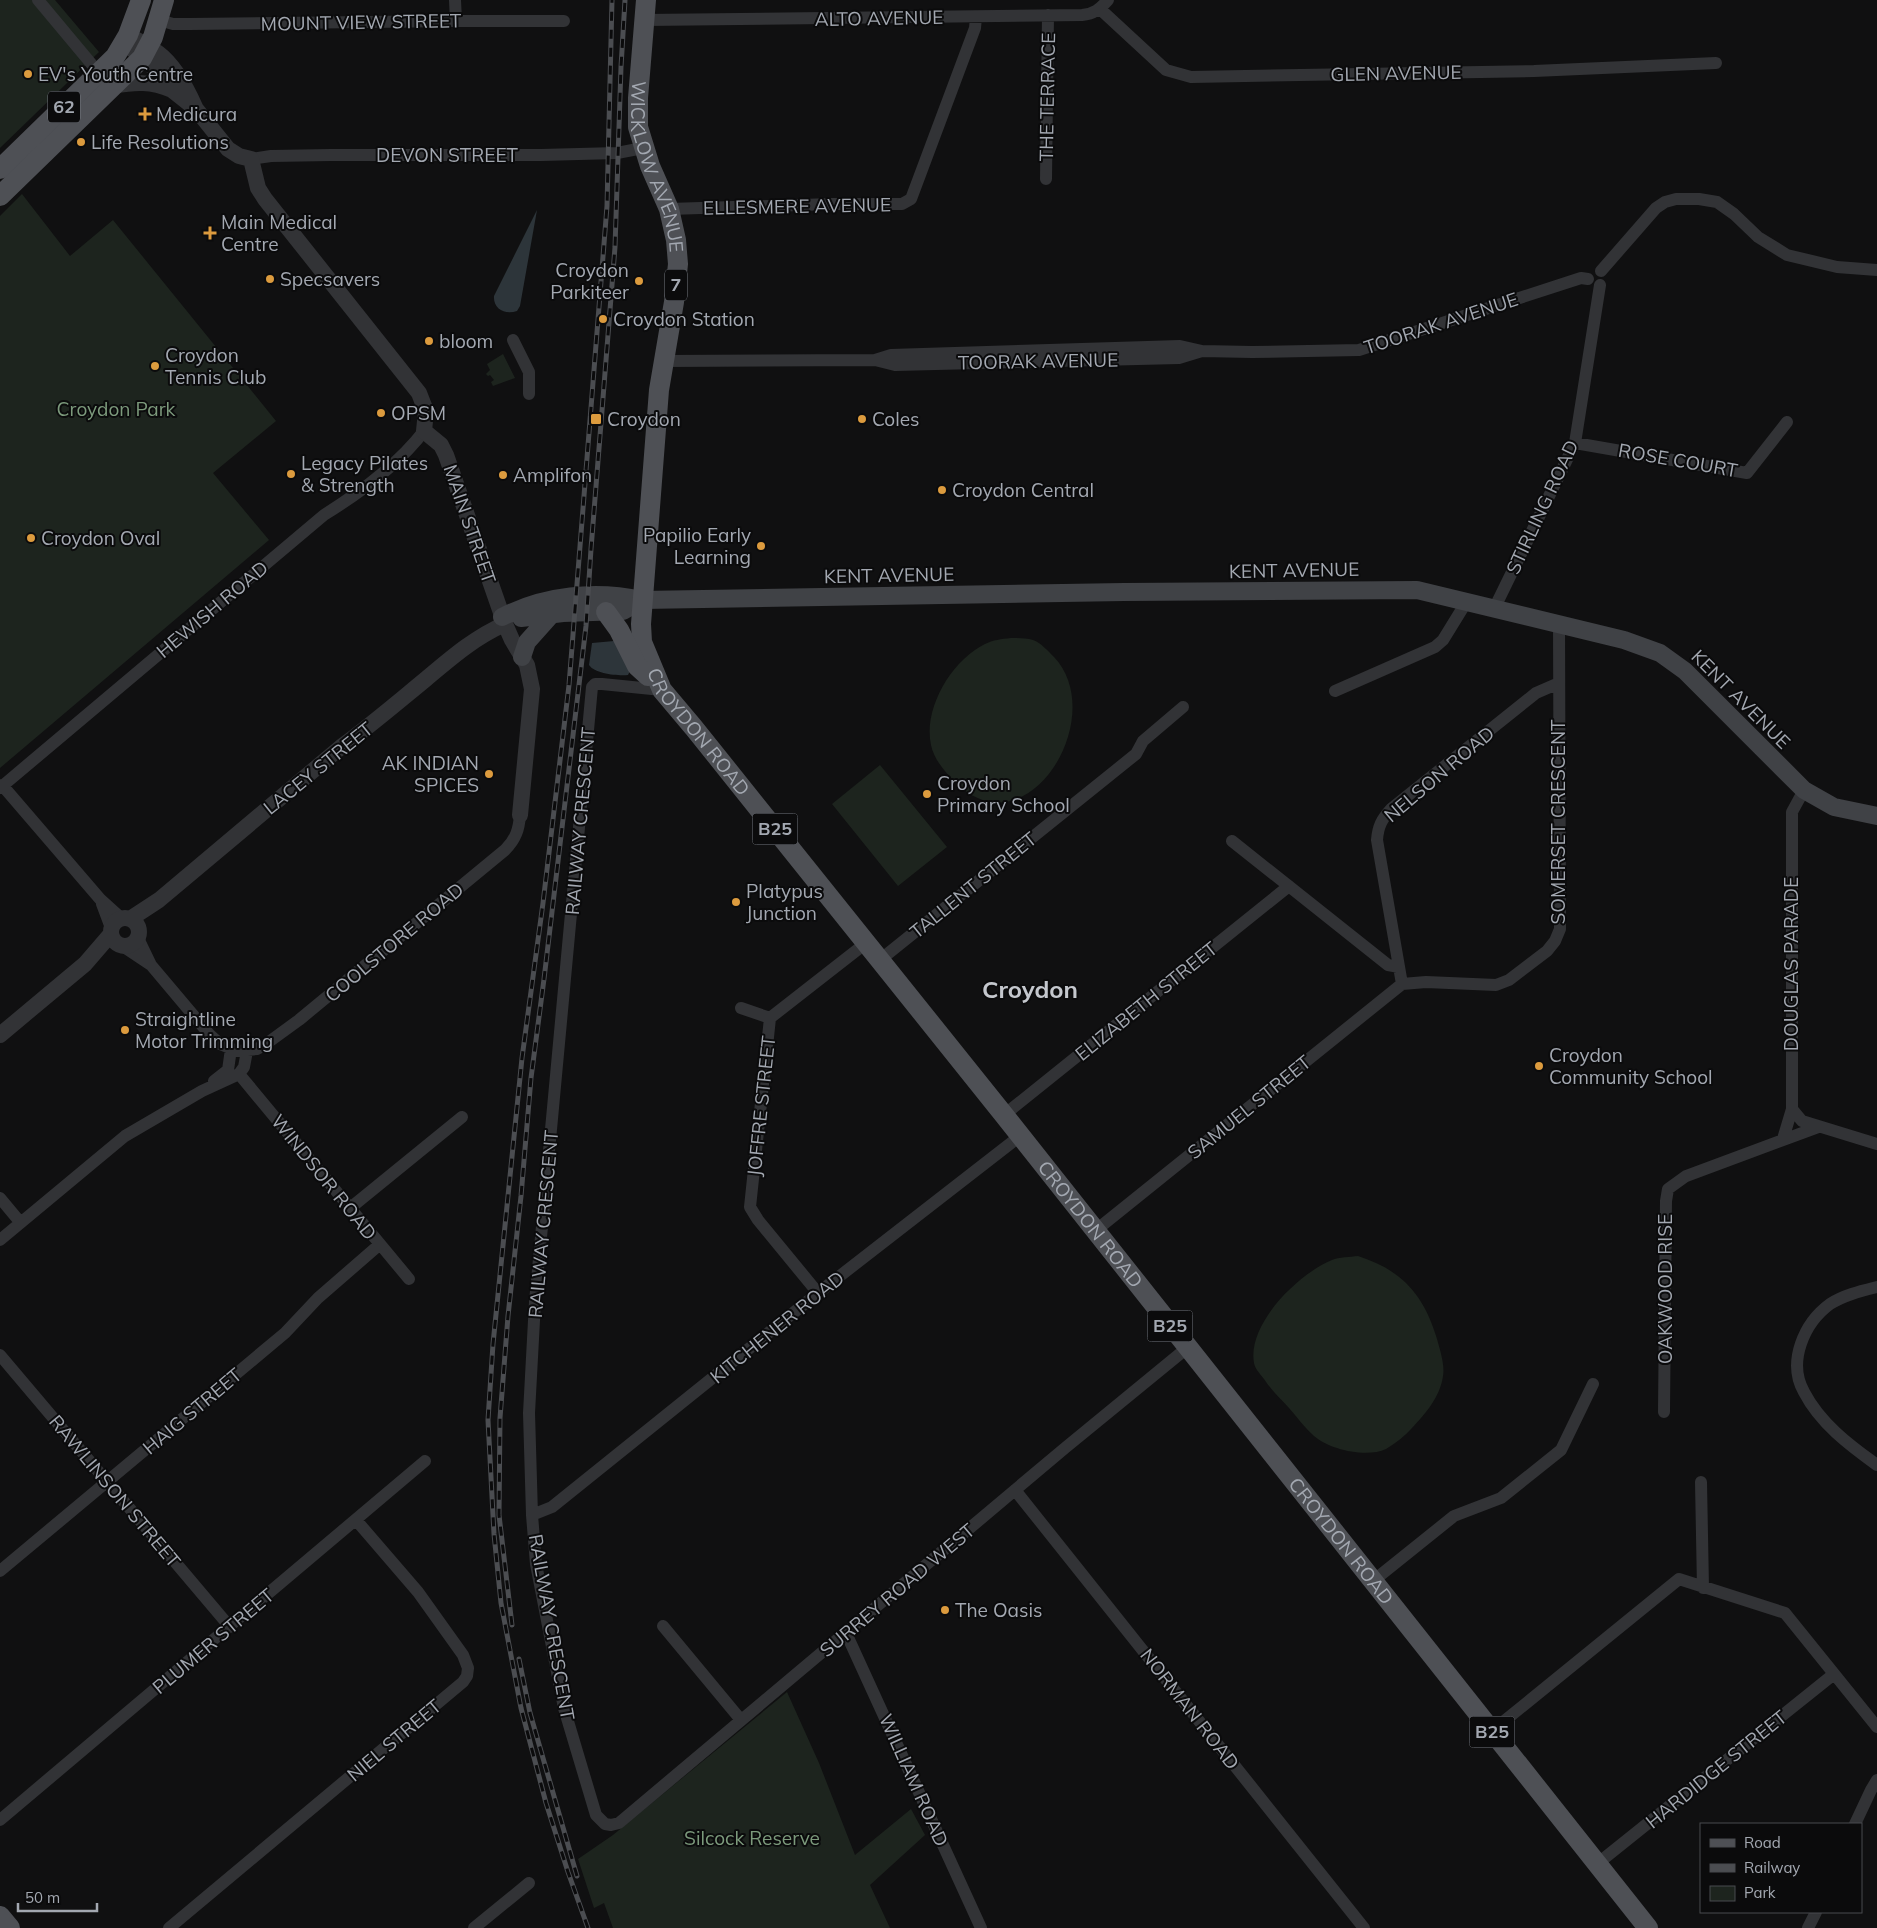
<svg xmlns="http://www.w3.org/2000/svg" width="1877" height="1928" font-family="Mulish,sans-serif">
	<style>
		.green { fill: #1d241e }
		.water { fill: #2d353a }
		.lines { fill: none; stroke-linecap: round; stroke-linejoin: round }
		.minor { stroke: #323336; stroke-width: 12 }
		.tertiary { stroke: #323336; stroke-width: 16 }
		.secondary { stroke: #404246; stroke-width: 18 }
		.primary { stroke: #4e5055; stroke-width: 20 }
		.rail-casing { stroke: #4b4d51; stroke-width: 5 }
		.rail { stroke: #0b0b0c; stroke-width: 3; stroke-dasharray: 9; stroke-linecap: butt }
		.poi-dot { fill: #dc9b3e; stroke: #0b0b0c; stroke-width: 2 }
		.labels { text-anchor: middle; stroke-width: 4; stroke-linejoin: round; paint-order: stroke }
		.shield { fill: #0b0b0c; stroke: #757980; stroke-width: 1 }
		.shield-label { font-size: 18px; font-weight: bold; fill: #a3a8b1 }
		.street-label { font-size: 19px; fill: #a3a8b1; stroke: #0b0b0c }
		.poi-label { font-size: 19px; fill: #a3a8b1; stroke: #0b0b0c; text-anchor: start }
		.park-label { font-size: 19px; fill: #7c9a7c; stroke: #0b0b0c }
		.district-label { font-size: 24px; font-weight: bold; fill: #c4c7cd; stroke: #0b0b0c }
	</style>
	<rect width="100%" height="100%" fill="#101011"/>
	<path class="green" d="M0,0H55L99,52L0,148Z
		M22,194L70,256L113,220L276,421L213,473L269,540L0,768V216Z
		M503,354L515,378L493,386L491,382L494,380L490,375L488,376L486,374L490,370L487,364Z
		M1011,638C1018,638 1027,638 1033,640C1041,643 1048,651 1054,657C1110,716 1028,853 956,783C946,773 934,760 931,745C923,708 952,660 985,644C993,640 1001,639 1011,638Z
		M880,765L947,847L898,886L832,804Z
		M1358,1256C1402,1270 1424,1295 1437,1339C1440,1350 1445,1365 1443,1376C1440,1397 1426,1413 1412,1428C1405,1436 1396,1443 1386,1449C1367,1458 1330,1450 1314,1436C1305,1428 1297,1417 1289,1408C1281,1399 1271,1390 1264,1379C1261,1375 1255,1369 1254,1363C1247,1324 1298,1274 1332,1260C1339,1257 1350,1257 1358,1256Z
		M787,1692L819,1763L855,1855L911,1809L925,1835L870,1885L890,1928H613L604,1903L594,1908L578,1859L613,1835Z"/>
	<path class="water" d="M537,210L520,306L517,311C505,315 493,309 494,296Z
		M614,641L630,671L628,675C618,676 595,674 589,665L592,643Z"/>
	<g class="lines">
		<path class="minor" d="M38,0L99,73
			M455,0L456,21
			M1100,9L1166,70L1191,77L1534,71L1716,63
			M159,20L173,24H189L456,21H564
			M644,20L1082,15C1094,14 1100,9 1108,0
			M251,159L271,156L331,155H541L617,153L643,148
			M1046,179L1048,15
			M669,209L832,204H902L911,199L975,28L976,17
			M1601,271L1656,208L1665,202L1676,199H1699L1717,202L1734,214L1758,237L1787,255L1837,267L1877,270
			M513,340L529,372V394
			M875,360L891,355L1180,346L1202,351L1252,352L1359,350L1581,278L1588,279
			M664,361L875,360L895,365L1179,358L1202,351
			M1575,443L1747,473L1787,422
			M1495,607L1575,443L1600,285
			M662,690L602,684H595L592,687L535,1302L529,1413L532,1515L536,1564L564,1708L596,1815L605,1824L611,1825L619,1823L1065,1448L1187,1348
			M1335,691L1435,647L1443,640L1467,601
			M2,785L100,899L121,918
			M0,788L324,515C361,492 398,465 424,431
			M1232,841L1388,965L1399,967
			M102,904L111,928
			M138,938L151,965L210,1035L220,1044L237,1051L257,1049L266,1044L299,1020L505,850C516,839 519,829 520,815
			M124,947L151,965
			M880,960L1136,754L1143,741L1183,707
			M1402,984L1426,982L1496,985L1509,980L1547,951L1555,941L1560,929L1559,624
			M1402,984L1377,840C1378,826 1382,819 1391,809L1536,693L1559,683
			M741,1008L770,1018
			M239,1074L409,1279
			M214,1081L228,1070L231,1049
			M1792,1109L1802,1121L1877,1144
			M1004,1115L1289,886
			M1783,1139L1792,1109V812L1804,790
			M0,1198L20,1222
			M349,1209L462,1117
			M1095,1231L1402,984
			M0,1240L125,1136L202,1091L239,1074L244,1067L247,1051
			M1877,1287C1861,1291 1844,1295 1830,1304C1804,1323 1787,1362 1804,1392C1820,1423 1849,1445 1877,1465
			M818,1293L758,1220L750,1207L770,1018L866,943
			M0,1355L230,1627
			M1664,1412L1666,1201L1668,1189L1686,1176L1818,1127
			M1701,1482L1703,1588
			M1015,1490L1364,1928
			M532,1515L552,1507L818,1293L1020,1136
			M0,1571L285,1333L318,1298L379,1245
			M1373,1581L1454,1516L1501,1498L1561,1450L1593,1384
			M663,1626L741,1720
			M846,1633L981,1928
			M1492,1731L1679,1579L1785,1613L1877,1727
			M0,1820L425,1461
			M1855,1824L1871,1790L1877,1780
			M1597,1864L1834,1674
			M169,1928L463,1682L467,1676L468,1668L463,1655L418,1592L356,1520
			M474,1928L529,1883
			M1808,1928L1816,1912"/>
		<path class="tertiary" d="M137,40C144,44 151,48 158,53C174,65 187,89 195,107
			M124,42L154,68L172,90L196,109L228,149L239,156L251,159L258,188L265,199L419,393L426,411L424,431L441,445L446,455L505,624L512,640L527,665L532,689L520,815
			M113,86C135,82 151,81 172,90
			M111 932a14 14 0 1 1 28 0a14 14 0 1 1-28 0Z
			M130,919L159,900L341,747C370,726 398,702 426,679C451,658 475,637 505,624
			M0,1035L85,964L110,935"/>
		<path class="secondary" d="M502,617C545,595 595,590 642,600L1124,592L1417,590L1624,640L1660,653L1685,671L1804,790L1834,807L1877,816
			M521,618L563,613L623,611L642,600
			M522,657L527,642L552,614"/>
		<g class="primary">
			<path id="s1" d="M646,0L638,98V127L650,166L669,209L676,240L678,264L674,302L659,390L641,624L642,642L662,690L694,728L1004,1115L1648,1928"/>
			<path d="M0,169L115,57L128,35L141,0"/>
			<path d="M0,196L142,58L153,37L164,0"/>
			<path d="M606,612L619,630L637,666L648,676"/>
			<path d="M0,1916L10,1928"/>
		</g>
		<defs>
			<path id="rail" d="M512,1625L499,1515L500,1418L508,1316L521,1196L531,1078L544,979L586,626L591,549L615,247L621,67L625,0
				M519,1659L530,1713L577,1876
				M588,1928L568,1872L546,1803L521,1708L501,1603L494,1534L488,1420L493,1344L522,1058L543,903L569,685L607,206L612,0"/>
		</defs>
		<use href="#rail" class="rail-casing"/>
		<use href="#rail" class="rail"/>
	</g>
	<g class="poi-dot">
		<circle cx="28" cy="74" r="5"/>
		<path d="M142.5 106.5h5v5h5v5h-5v5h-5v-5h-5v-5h5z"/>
		<circle cx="81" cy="142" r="5"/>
		<path d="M207.5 225.5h5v5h5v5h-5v5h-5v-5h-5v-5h5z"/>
		<circle cx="270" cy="279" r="5"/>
		<circle cx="639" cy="281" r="5"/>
		<circle cx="603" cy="319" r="5"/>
		<circle cx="429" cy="341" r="5"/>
		<circle cx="155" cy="366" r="5"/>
		<circle cx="381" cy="413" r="5"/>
		<rect x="590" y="413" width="12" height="12" rx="2.5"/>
		<circle cx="862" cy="419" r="5"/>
		<circle cx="291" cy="474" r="5"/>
		<circle cx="503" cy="475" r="5"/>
		<circle cx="942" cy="490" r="5"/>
		<circle cx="31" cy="538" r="5"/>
		<circle cx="761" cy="546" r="5"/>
		<circle cx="489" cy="774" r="5"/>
		<circle cx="927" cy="794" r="5"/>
		<circle cx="736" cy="902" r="5"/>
		<circle cx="125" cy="1030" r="5"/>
		<circle cx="1539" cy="1066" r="5"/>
		<circle cx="945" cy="1610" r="5"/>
	</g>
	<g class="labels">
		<g class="shield">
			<rect x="48" y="91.5" width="32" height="31" rx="4"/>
			<rect x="665" y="269.5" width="22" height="31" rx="4"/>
			<rect x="752.5" y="813.5" width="45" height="31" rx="4"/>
			<rect x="1147.5" y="1310.5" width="45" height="31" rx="4"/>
			<rect x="1469.5" y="1716.5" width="45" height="31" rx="4"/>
		</g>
		<g class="shield-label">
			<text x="64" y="113">62</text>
			<text x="676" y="291">7</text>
			<text x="775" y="835">B25</text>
			<text x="1170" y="1332">B25</text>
			<text x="1492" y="1738">B25</text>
		</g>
		<g class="street-label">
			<text transform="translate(879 18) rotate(-1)" y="7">ALTO AVENUE</text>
			<text transform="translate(361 22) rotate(-1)" y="7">MOUNT VIEW STREET</text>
			<text transform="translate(1396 73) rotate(-1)" y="7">GLEN AVENUE</text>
			<text transform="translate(1047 97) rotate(-89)" y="7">THE TERRACE</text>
			<text x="447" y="162">DEVON STREET</text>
			<text dy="7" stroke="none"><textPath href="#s1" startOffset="170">WICKLOW AVENUE</textPath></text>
			<text transform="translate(797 206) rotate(-1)" y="7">ELLESMERE AVENUE</text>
			<text transform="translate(1441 323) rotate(-18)" y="7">TOORAK AVENUE</text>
			<text transform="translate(1038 361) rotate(-1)" y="7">TOORAK AVENUE</text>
			<text transform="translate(1678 460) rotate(10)" y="7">ROSE COURT</text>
			<text transform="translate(1542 507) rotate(-65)" y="7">STIRLING ROAD</text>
			<text transform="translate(470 524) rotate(71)" y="7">MAIN STREET</text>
			<text transform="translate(1294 570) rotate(-1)" y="7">KENT AVENUE</text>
			<text transform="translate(889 575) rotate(-1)" y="7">KENT AVENUE</text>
			<text transform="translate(212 609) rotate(-40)" y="7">HEWISH ROAD</text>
			<text transform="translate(1741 699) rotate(45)" y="7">KENT AVENUE</text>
			<text dy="7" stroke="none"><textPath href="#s1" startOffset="758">CROYDON ROAD</textPath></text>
			<text transform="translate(318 768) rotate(-39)" y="7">LACEY STREET</text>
			<text transform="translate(1439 774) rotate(-40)" y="7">NELSON ROAD</text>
			<text transform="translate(580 821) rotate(-85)" y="7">RAILWAY CRESCENT</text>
			<text transform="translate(1558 822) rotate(-90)" y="7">SOMERSET CRESCENT</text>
			<text transform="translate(973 885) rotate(-39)" y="7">TALLENT STREET</text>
			<text transform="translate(394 942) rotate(-40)" y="7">COOLSTORE ROAD</text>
			<text transform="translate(1791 964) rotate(-90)" y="7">DOUGLAS PARADE</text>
			<text transform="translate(1146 1001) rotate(-39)" y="7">ELIZABETH STREET</text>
			<text transform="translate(761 1106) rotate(-84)" y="7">JOFFRE STREET</text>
			<text transform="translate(1249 1107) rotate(-39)" y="7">SAMUEL STREET</text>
			<text transform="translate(324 1177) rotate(51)" y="7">WINDSOR ROAD</text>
			<text transform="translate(543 1224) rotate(-85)" y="7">RAILWAY CRESCENT</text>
			<text dy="7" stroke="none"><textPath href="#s1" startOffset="1388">CROYDON ROAD</textPath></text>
			<text transform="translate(1665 1289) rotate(-90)" y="7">OAKWOOD RISE</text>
			<text transform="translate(777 1327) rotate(-39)" y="7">KITCHENER ROAD</text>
			<text transform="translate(192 1411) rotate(-40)" y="7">HAIG STREET</text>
			<text transform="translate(115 1491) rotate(50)" y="7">RAWLINSON STREET</text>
			<text dy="7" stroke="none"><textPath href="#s1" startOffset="1792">CROYDON ROAD</textPath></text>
			<text transform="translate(897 1590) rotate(-40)" y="7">SURREY ROAD WEST</text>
			<text transform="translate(552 1627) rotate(80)" y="7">RAILWAY CRESCENT</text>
			<text transform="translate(213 1641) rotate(-40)" y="7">PLUMER STREET</text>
			<text transform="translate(1190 1709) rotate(52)" y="7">NORMAN ROAD</text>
			<text transform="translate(394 1740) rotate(-40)" y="7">NIEL STREET</text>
			<text transform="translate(1716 1769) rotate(-39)" y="7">HARDIDGE STREET</text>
			<text transform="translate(914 1780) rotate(66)" y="7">WILLIAM ROAD</text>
		</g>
		<g class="poi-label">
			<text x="38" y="81">EV's Youth Centre</text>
			<text x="156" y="121">Medicura</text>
			<text x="91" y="149">Life Resolutions</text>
			<text x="221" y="229">Main Medical<tspan x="221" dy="22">Centre</tspan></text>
			<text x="629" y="277" text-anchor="end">Croydon<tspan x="629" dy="22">Parkiteer</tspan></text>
			<text x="280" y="286">Specsavers</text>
			<text x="613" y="326">Croydon Station</text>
			<text x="439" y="348">bloom</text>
			<text x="165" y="362">Croydon<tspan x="165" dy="22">Tennis Club</tspan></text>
			<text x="391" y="420">OPSM</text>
			<text x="607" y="426">Croydon</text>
			<text x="872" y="426">Coles</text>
			<text x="301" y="470">Legacy Pilates<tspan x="301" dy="22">&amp; Strength</tspan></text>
			<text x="513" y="482">Amplifon</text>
			<text x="952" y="497">Croydon Central</text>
			<text x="751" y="542" text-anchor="end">Papilio Early<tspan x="751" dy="22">Learning</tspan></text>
			<text x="41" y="545">Croydon Oval</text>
			<text x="479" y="770" text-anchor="end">AK INDIAN<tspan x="479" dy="22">SPICES</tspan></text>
			<text x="937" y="790">Croydon<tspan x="937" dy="22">Primary School</tspan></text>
			<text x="746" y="898">Platypus<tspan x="746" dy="22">Junction</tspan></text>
			<text x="135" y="1026">Straightline<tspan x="135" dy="22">Motor Trimming</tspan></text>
			<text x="1549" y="1062">Croydon<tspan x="1549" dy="22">Community School</tspan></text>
			<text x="955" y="1617">The Oasis</text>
		</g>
		<g class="park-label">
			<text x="116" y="416">Croydon Park</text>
			<text x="752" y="1845">Silcock Reserve</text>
		</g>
		<g class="district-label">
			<text x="1030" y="998">Croydon</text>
		</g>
	</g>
	<rect x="1700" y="1823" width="162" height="90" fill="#0b0b0c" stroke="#484a4e"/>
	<rect x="1710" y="1839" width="25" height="8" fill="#4e5055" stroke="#484a4e"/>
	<text x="1744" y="1848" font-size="15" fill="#a3a8b1">Road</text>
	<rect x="1710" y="1864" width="25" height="8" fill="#4b4d51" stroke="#484a4e"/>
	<text x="1744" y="1873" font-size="15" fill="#a3a8b1">Railway</text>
	<rect x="1710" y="1886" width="25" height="15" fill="#1d241e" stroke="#484a4e"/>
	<text x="1744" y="1898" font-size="15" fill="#a3a8b1">Park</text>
	<path d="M18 1903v8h79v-8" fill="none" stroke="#a3a8b1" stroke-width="2.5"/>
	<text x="25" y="1903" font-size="15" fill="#a3a8b1" stroke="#0b0b0c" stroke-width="4" paint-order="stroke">50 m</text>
</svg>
